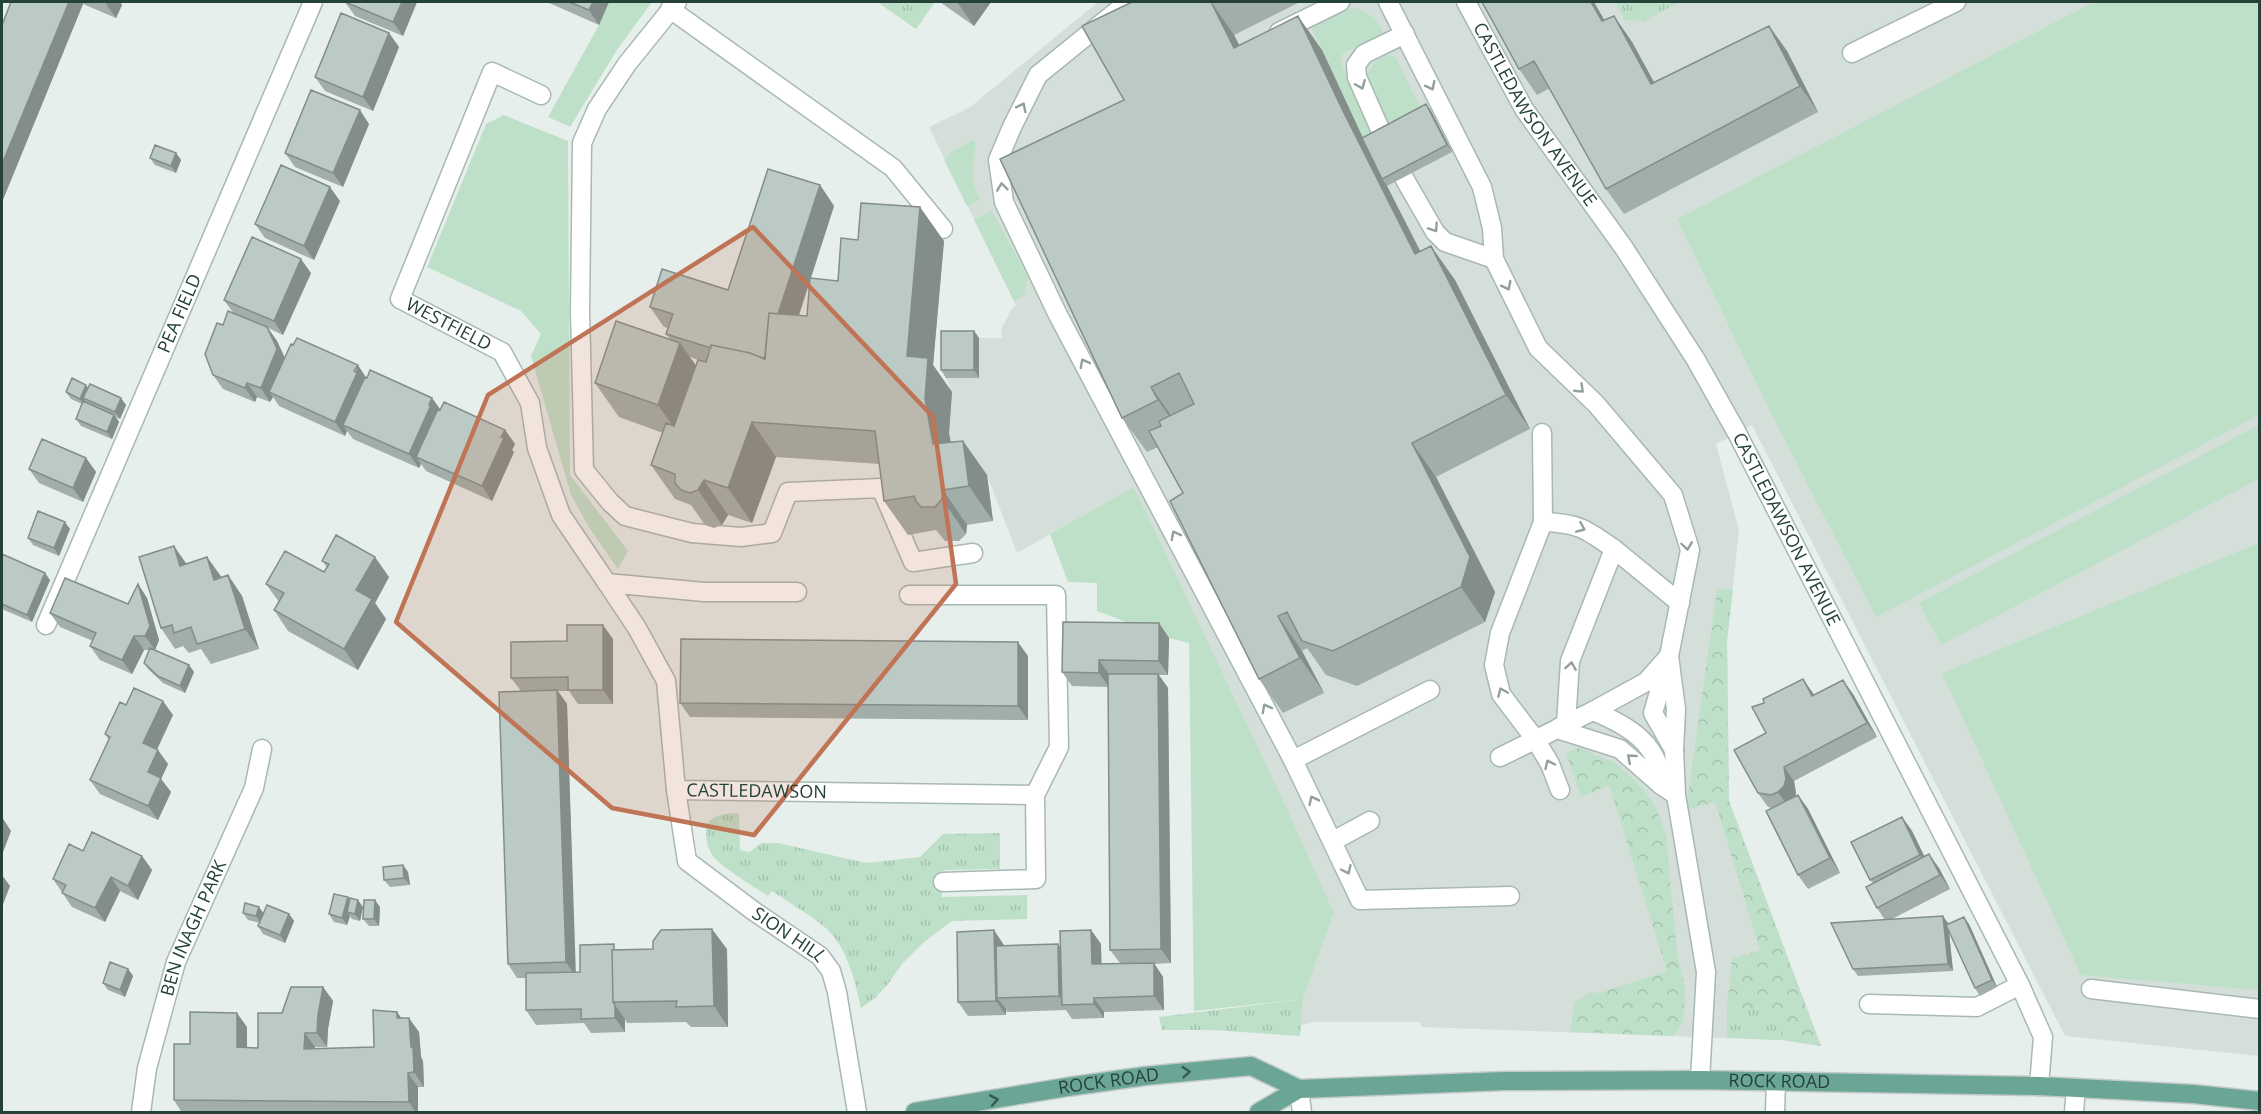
<svg xmlns="http://www.w3.org/2000/svg" width="2261" height="1114" font-family="'Open Sans',sans-serif">
	<style>
		.built { fill: #d4dfda }
		.grass { fill: url(#grass-tufts) }
		.forest { fill: url(#forest-crowns) }
		.garden { fill: #bfe0c8 }
		.lines { fill: none; stroke-linecap: round; stroke-linejoin: round }
		.minor-casing { stroke: #a8b8b2; stroke-width: 21 }
		.major-casing { stroke: #c2cac8; stroke-width: 21 }
		.minor { stroke: #fff; stroke-width: 18 }
		.major { stroke: #6aa596; stroke-width: 18 }
		.wall { fill: #a1aea9; fill-rule: evenodd }
		.shaded-wall { fill: #838d89 }
		.building { fill: #bbcac4; stroke: #838d89; stroke-width: 1.5 }
		.oneway { stroke: #92a09c }
		.oneway2 { stroke: #365b51 }
		.marked { fill: #c07456; fill-opacity: 0.2; stroke: #c07456; stroke-width: 4.5; stroke-linejoin: round }
		.labels { text-anchor: middle; stroke-width: 4.5; stroke-linejoin: round; paint-order: stroke }
		.street-label { font-size: 18px; fill: #24423a; stroke: #f7fbf9 }
	</style>
	<defs>
		<pattern id="grass-tufts" width="24" height="20" patternUnits="userSpaceOnUse" patternTransform="scale(1.5)"><rect width="24" height="20" fill="#bfe0c8"/><path d="M3 7l-1-3M5 7V3M7 7l1-3M15 17l-1-3M17 17v-4M19 17l1-3" fill="none" stroke="#a4c1ad"/></pattern>
		<pattern id="forest-crowns" width="20" height="18" patternUnits="userSpaceOnUse" patternTransform="scale(1.5)"><rect width="20" height="18" fill="#bfe0c8"/><path d="M2 6a3 3 0 1 1 6 0M12 15a3 3 0 1 1 6 0" fill="none" stroke="#a4c1ad"/></pattern>
	</defs>
	<rect width="100%" height="100%" fill="#e6efeb"/>
	<path class="built" d="M1098,2H2259V1056L2065,1036L1752,425L1716,444L1739,530L1727,641L1729,801L1821,1046L1781,1040L1422,1027L1420,1022H1312L1300,1026L1303,999L1334,913L1134,487L1017,553L987,475L957,479L949,433L952,392L946,378V338H1002L1001,329L1012,309L1016,305L929,127L969,108Z"/>
	<path class="grass" d="M877,2H935L916,29Z
		M1615,2H1680L1644,21L1625,20Z
		M739,813L740,850L750,852L761,843H778L866,863L920,857L943,834L1000,833V869L943,870L942,897L1027,895V919L952,921L923,943L902,964L888,984L876,997L861,1008C855,980 846,943 822,925C807,912 788,903 772,891L768,896C755,887 718,866 711,853C706,845 706,834 706,825C715,813 725,814 739,813Z
		M1303,999L1300,1036L1211,1030H1162L1159,1017Z
		M1727,1008L1780,1012L1781,1040L1727,1038Z"/>
	<path class="forest" d="M1717,589L1733,590L1727,641L1729,801L1821,1046L1781,1040L1780,1012L1727,1008L1732,959L1760,950L1715,802L1686,810Z
		M1579,748L1615,763L1642,787L1656,807L1666,835L1677,952L1685,988L1683,1023L1673,1036L1571,1032L1574,1002L1591,992L1599,993L1667,971L1609,785L1581,797L1566,753Z"/>
	<path class="garden" d="M609,2H652L617,50L570,127L548,117L599,25Z
		M2094,2H2259V415L1876,617L1771,413L1677,219Z
		M1353,7C1369,13 1378,18 1384,34L1343,53L1341,62L1351,88L1377,140L1367,146L1311,27Z
		M1390,55L1396,58L1424,115L1390,133L1366,80C1370,66 1375,58 1390,55Z
		M504,115L568,141L570,475L628,551L618,569L590,529L571,495L531,356L541,334L521,311L427,267L486,124Z
		M973,140L976,145C972,168 970,178 980,200L967,206L944,160L952,152Z
		M992,211L1028,277L1024,296L1014,301L974,220Z
		M2259,425V479L1941,645L1919,603Z
		M1134,487L1281,796L1334,913L1303,999L1194,1011L1189,643L1169,638L1097,611V583L1068,582L1050,534Z
		M2259,543V990L2081,975L1942,673Z"/>
	<g class="lines">
		<defs>
			<g id="minor">
				<path d="M677,2L627,64L597,109L582,143L580,312L584,470L610,502L625,516L692,533L741,537L772,533L788,492L881,488L913,562L973,553"/>
				<path d="M1128,2L1038,75L1012,127L998,160L1004,202L1058,315L1293,760L1360,900L1510,896"/>
				<path d="M1388,2L1482,187L1492,228L1494,259L1538,348L1596,404L1673,495L1690,550L1669,656L1646,682L1593,711"/>
				<path id="s1" d="M1466,2L1524,109L1624,248L1696,360L1737,433L2020,985L2043,1037L2039,1086"/>
				<path d="M670,9L893,168L943,229"/>
				<path d="M1279,32L1340,2"/>
				<path d="M1852,53L1956,2"/>
				<path id="s2" d="M541,95L492,72L400,299L502,352L530,403L537,448L561,515L607,583"/>
				<path d="M1383,136L1357,77L1356,65L1364,54L1405,34"/>
				<path d="M1404,178L1435,232L1445,242L1494,259"/>
				<path d="M1542,433L1543,522L1500,633L1494,665L1501,694L1535,739L1550,764L1560,790"/>
				<path d="M1543,522C1578,523 1586,529 1614,549"/>
				<path id="s3" d="M797,592H704L607,583L637,628L666,681L676,790L1035,795"/>
				<path d="M909,595H1056L1059,747L1035,795L1036,879L943,882"/>
				<path id="s4" d="M46,625L313,2"/>
				<path d="M1669,656L1676,709L1674,750L1676,795L1706,972L1700,1080"/>
				<path d="M1667,664L1653,713L1674,750"/>
				<path d="M1566,724L1570,661L1614,549L1680,603"/>
				<path d="M1558,728L1593,711C1627,725 1661,744 1661,785"/>
				<path d="M1500,757L1557,729L1620,749L1661,785L1676,795"/>
				<path d="M1293,760L1430,690"/>
				<path id="s5" d="M676,790L687,861L755,912L820,956L831,971L837,992L857,1112"/>
				<path d="M1333,841L1370,821"/>
				<path d="M2091,989L2260,1009"/>
				<path d="M1869,1004L1977,1007L2020,985"/>
				<path d="M1299,1089L1302,1112"/>
				<path id="s6" d="M141,1112L147,1068L176,962L254,788L262,749"/>
				<path d="M1775,1112L1776,1082"/>
				<path d="M2074,1112L2076,1088"/>
			</g>
			<g id="major">
				<path id="s7" d="M915,1112L1067,1087L1145,1076L1251,1066L1299,1089L1505,1081L1700,1080L2039,1086L2193,1094L2260,1101"/>
				<path d="M1259,1112L1299,1089"/>
			</g>
		</defs>
		<use href="#minor" class="minor-casing"/>
		<use href="#major" class="major-casing"/>
		<use href="#minor" class="minor"/>
		<use href="#major" class="major"/>
	</g>
	<path class="wall" d="M11,2H120L122,5L116,18L83,4L2,202Z
		M345,2H417L403,36L355,16Z
		M547,2H609L599,25Z
		M940,2H991L974,26Z
		M1132,2H1300L1234,35L1239,45L1322,50L1363,138L1426,104L1431,111L1452,152L1387,186L1421,252L1455,280L1530,429L1436,477L1495,592L1485,622L1357,686L1326,675L1307,648L1302,651L1324,693L1283,713L1259,679L1183,493L1158,447L1147,452L1122,418L1124,100Z
		M1614,16L1632,42L1654,82L1769,26L1787,51L1818,112L1624,214L1606,189L1550,88L1537,95L1519,69L1605,20Z
		M389,33L399,47L373,111L325,91L315,77Z
		M369,124L343,187L295,167L285,153Z
		M176,153L181,160L176,173L155,165L150,158Z
		M820,185L834,206L811,278L838,281L858,240L944,241L933,365L952,392L949,433L951,442L963,441L987,475L993,521L967,525L966,534L959,541H945L936,530L908,535L884,501L880,464L776,457L752,523L728,515L722,525L714,528L705,525L691,505L675,499L651,465L663,433L619,417L595,383L670,339L666,334L668,328L664,327L650,307L728,290ZM810,281L807,316H799ZM690,357L698,360L696,366Z
		M340,201L314,260L265,238L255,224Z
		M311,273L283,335L268,328L277,341L285,358L366,378L432,398L440,409L505,430L515,444L512,450L514,452L492,501L426,471L421,464L419,468L353,439L347,431L345,436L279,406L273,397L270,402L257,397L255,402L223,389L213,375L234,314L224,300Z
		M974,331L979,338V378H946L941,370Z
		M88,387L126,405L120,419L116,417L119,422L112,439L81,426L76,419L82,404L71,399L66,392Z
		M86,458L96,472L83,502L39,483L29,469Z
		M70,529L59,556L33,545L28,538Z
		M2,554L50,580L32,622L2,609Z
		M207,557L222,578L228,575L242,596L259,649L211,664L201,649L189,653L183,646L175,649L161,628L186,564Z
		M322,561L389,577L375,603L386,619L358,670L288,631L274,610L279,602L266,584L324,572L327,567Z
		M138,584L147,598L159,640L155,650L189,665L194,672L185,693L163,683L149,670L144,663L149,650H144L132,674L100,660L90,646L93,641L60,627L50,613L128,604Z
		M1159,623L1169,638L1168,675H1159L1168,688L1171,963L1154,964L1163,977L1164,1010L1104,1012V1018L1072,1019L1066,1010L1007,1012L1006,1009V1015L968,1016L958,1002L1004,945L1060,948L1091,930L1101,944V964L1120,963L1110,950L1108,687L1072,686L1062,672Z
		M613,639V704H578L569,691H558L567,704L575,972H580L618,950L727,949L728,1027H691L686,1022L627,1023L625,1019V1032L591,1033L584,1023L536,1025L526,1010V978H517L508,964L521,691L511,678L567,641Z
		M1028,656V720L690,717L680,703Z
		M1853,694L1877,737L1794,781L1796,793L1795,796L1798,795L1808,809L1840,873L1808,889L1798,875L1772,808L1768,807L1758,793L1766,733L1814,695Z
		M126,705L173,715L157,750L168,764L161,779L171,792L158,820L100,794L90,780L109,740L105,734Z
		M1902,817L1912,831L1925,857L1939,868L1950,889L1892,919L1948,923V924H1969L1997,987L1980,996L1975,988L1949,932L1953,971L1858,976L1853,969L1885,920L1877,908L1873,883L1870,880Z
		M83,851L142,856L152,870L138,900L120,891L105,922L72,907L53,879Z
		M403,865L408,872L410,885L390,887L384,880Z
		M350,900L363,907L360,921L352,919L350,916L347,925L334,922L329,914Z
		M380,907L379,926H369L363,919Z
		M243,913L289,914L294,921L285,943L263,934L258,926L260,923L248,920Z
		M128,969L133,976L125,997L108,990L103,983Z
		M323,987L333,1001L328,1029L327,1047H315V1049L374,1047L402,1018L419,1032L421,1057L423,1061L424,1087H418V1113H182L174,1100L247,1027V1047L258,1048L282,1013Z"/>
	<path class="shaded-wall" d="M69,2H81L83,4L2,202V164Z
		M108,2H120L122,5L116,18L106,4Z
		M402,2H417L403,36L393,22Z
		M593,2H609L599,25L589,10Z
		M957,2H991L974,26Z
		M1211,2L1234,35L1258,82L1234,48Z
		M1591,2H1594L1620,47L1602,21Z
		M1298,16L1322,50L1382,179L1387,186L1439,289L1415,254L1343,111Z
		M1614,16L1632,42L1669,110L1651,84Z
		M1769,26L1787,51L1818,112L1800,86Z
		M389,33L399,47L373,111L363,97Z
		M1426,104L1431,111L1452,152L1447,145Z
		M360,110L369,124L343,187L333,173Z
		M176,153L181,160L176,173L171,166Z
		M820,185L834,206L776,385L762,364Z
		M330,187L340,201L314,260L304,246Z
		M920,207L944,241L933,365L952,392L949,433L957,479L933,444L907,356Z
		M1431,246L1455,280L1530,429L1506,395Z
		M301,259L311,273L283,335L274,321Z
		M267,327L277,341L287,363L269,392L273,397L270,402L261,388Z
		M974,331L979,338V378L974,370Z
		M680,343L704,377L682,439L658,405Z
		M358,365L367,379L343,425L347,431L345,436L335,422Z
		M247,383L257,397L255,402L245,388Z
		M86,385L91,392L83,398L87,403L85,406L80,399Z
		M1151,387L1175,421L1182,435L1158,400Z
		M121,398L126,405L120,419L115,412Z
		M432,398L442,412L416,457L421,464L419,468L409,454Z
		M114,415L119,422L112,439L107,432Z
		M752,422L776,457L752,523L728,488Z
		M505,430L515,444L512,450L514,452L492,501L482,486Z
		M963,441L987,475L993,521L969,486Z
		M1412,443L1436,477L1495,592L1485,622L1461,587Z
		M86,458L96,472L83,502L73,488Z
		M704,480L728,515L722,525L698,490Z
		M943,490L967,525L966,534L942,499Z
		M65,522L70,529L59,556L54,548Z
		M174,546L188,566H180Z
		M207,557L222,578L214,580Z
		M375,557L389,577L375,603L386,619L358,670L344,649L356,590Z
		M45,573L50,580L32,622L27,615Z
		M228,575L242,596L259,649L245,629Z
		M138,584L147,598L159,640L155,650L145,636Z
		M1278,616L1302,651L1324,693L1300,658Z
		M1159,623L1169,638L1168,675L1159,661Z
		M603,625L613,639V704L603,690Z
		M134,636L144,650L132,674L122,660Z
		M1018,642L1028,656V720L1018,706Z
		M1099,660L1109,674V687L1099,673Z
		M189,665L194,672L185,693L180,686Z
		M1158,674L1168,688L1171,963L1161,949Z
		M1803,679L1813,693L1822,710L1812,696Z
		M1843,680L1853,694L1877,737L1867,723Z
		M557,690L567,704L576,977L566,962Z
		M163,701L173,715L153,757L143,743Z
		M158,750L168,764L161,779L171,792L158,820L148,806V772Z
		M1784,767L1794,781L1796,793L1794,800L1788,806L1778,792Z
		M1798,795L1808,809L1840,873L1830,858Z
		M2,817L11,831L2,855Z
		M1902,817L1912,831L1930,869L1920,855Z
		M1929,854L1939,868L1950,889L1940,875Z
		M142,856L152,870L138,900L128,886Z
		M403,865L408,872L410,885L404,878Z
		M2,875L10,886L2,907Z
		M111,877L120,891L105,922L95,908Z
		M348,897L353,904L347,912L350,916L347,925L342,918Z
		M358,900L363,907L360,921L355,914Z
		M375,900L380,907L379,926L374,919Z
		M259,907L264,914L261,923L256,916Z
		M289,914L294,921L285,943L280,935Z
		M1943,916L1948,923L1953,971L1948,964Z
		M1964,917L1969,924L1997,987L1992,980Z
		M712,929L727,949L728,1027L714,1006Z
		M994,930L1004,945L1005,998H997L1006,1009V1015L996,1001Z
		M1091,930L1101,944L1102,978L1092,964Z
		M1058,944L1067,958L1065,1005L1059,996Z
		M1154,963L1163,977L1164,1010L1154,996Z
		M128,969L133,976L125,997L120,990Z
		M323,987L333,1001L328,1029L327,1047L317,1033L318,1015Z
		M1094,998L1104,1012V1018L1094,1004Z
		M615,1005L625,1019V1032L615,1018Z
		M397,1012L407,1026L397,1018Z
		M237,1013L247,1027V1061L237,1047Z
		M409,1018L419,1032L421,1057L423,1061L424,1087L414,1072L411,1047Z
		M305,1033L315,1047L314,1063L304,1049Z
		M408,1073L418,1087V1113H416L409,1102Z"/>
	<path class="building" d="M11,2H69L2,164V25Z
		M345,2H402L393,22Z
		M569,2H593L589,10Z
		M1132,2H1211L1234,48L1298,16L1343,111L1415,254L1431,246L1506,395L1412,443L1470,557L1461,587L1333,651L1302,641L1287,612L1278,616L1300,658L1259,679L1170,501L1183,493L1149,431L1161,426L1159,421L1194,404L1179,373L1151,387L1158,400L1122,418L1000,159L1124,100L1082,26Z
		M1482,2H1591L1602,21L1614,16L1651,84L1769,26L1800,86L1606,189L1534,61L1519,69Z
		M341,13L389,33L363,97L315,77Z
		M311,90L360,110L333,173L285,153Z
		M1426,104L1447,145L1382,179L1362,138Z
		M155,145L176,153L171,166L150,158Z
		M281,165L330,187L304,246L255,224Z
		M768,169L820,185L778,314L769,313L765,355L764,359L750,353L711,345V348L666,334L673,314L650,307L662,269L728,290Z
		M861,203L920,207L907,356L928,358L925,399L933,444L963,441L969,486L943,490L942,499L935,507H921L916,501L914,496L884,501L875,431L752,422L728,488L704,480L698,490L690,493L681,490L675,483V474L651,465L666,423L674,426L698,360L706,362L711,345L750,353L765,359L769,313L807,316L810,278L838,281L841,238L858,240Z
		M252,237L301,259L274,321L224,300Z
		M228,311L267,327L277,349L261,388L247,383L245,388L213,375L205,354L217,323L223,325Z
		M616,321L680,343L658,405L595,383Z
		M941,331H974V370H941Z
		M297,338L358,365L354,371L357,373L335,422L269,392L291,344L293,345Z
		M370,370L432,398L429,405H431L409,454L343,425L365,377L367,378Z
		M72,378L86,385L80,399L66,392Z
		M90,384L121,398L115,412L83,398Z
		M83,401L114,415L107,432L76,419Z
		M444,402L505,430L501,437L504,438L482,486L416,457L438,409L440,410Z
		M42,439L86,458L73,488L29,469Z
		M38,511L65,522L54,548L28,538Z
		M336,535L375,557L356,590L372,599L344,649L274,610L284,593L266,584L285,551L324,572L329,564L322,561Z
		M174,546L180,566L207,557L214,580L228,575L245,629L197,644L191,627L174,633L172,625L161,628L139,557Z
		M2,554L45,573L27,615L2,604Z
		M65,578L128,604L138,584L150,626L145,636H134L122,660L90,646L96,633L50,613Z
		M1063,622L1159,623V661L1099,660V673L1062,672Z
		M567,625H603V690H568V677L511,678V642L567,641Z
		M681,639L1018,642V706L680,703Z
		M150,648L189,665L180,686L158,676L144,663Z
		M1108,674H1158L1161,949L1110,950Z
		M1803,679L1812,696L1843,680L1867,723L1784,767L1786,779L1784,786L1778,792L1771,795L1758,793L1734,750L1766,733L1752,707L1764,703L1763,699Z
		M134,688L163,701L143,743L158,750L148,772L161,778L148,806L90,780L110,737L105,734L120,702L126,705Z
		M557,690L566,962L508,964L499,692Z
		M1798,795L1830,858L1798,875L1766,811Z
		M1902,817L1920,855L1870,880L1851,842Z
		M92,832L142,856L128,886L111,877L95,908L62,893L66,885L53,879L69,844L83,851Z
		M1929,854L1940,875L1877,908L1866,887Z
		M403,865L404,878L384,880L383,867Z
		M334,894L348,897L342,918L329,914Z
		M350,898L358,900L355,914L347,912Z
		M364,900H375L374,919H363Z
		M245,903L259,907L256,916L243,913Z
		M267,905L289,914L280,935L258,926Z
		M1943,916L1948,964L1853,969L1831,923Z
		M1964,917L1992,980L1975,988L1946,925Z
		M712,929L714,1006L676,1007L677,1001L613,1002L612,950L653,949V941L661,930Z
		M994,930L996,1001L958,1002L957,932Z
		M1091,930L1092,964L1154,963V996L1094,998V1004L1062,1005L1060,931Z
		M614,944V950H612L613,1002L615,1005V1018L581,1019V1009L526,1010V973L580,972V945Z
		M1058,944L1059,996L997,998L996,946Z
		M110,962L128,969L120,990L103,983Z
		M291,987H323L318,1015L317,1033H305L304,1049L374,1047L373,1010L397,1012V1018H409L411,1047H413L414,1072L408,1073L409,1102L174,1100V1044H190V1012L237,1013V1047L258,1048V1013H282Z"/>
	<defs><path id="oneway-chevron" d="M-2-3.5L2.5 0L-2 3.5" fill="none" stroke-width="1.6" stroke-linecap="round" stroke-linejoin="round" transform="scale(1.5)"/></defs>
	<g class="oneway">
		<use href="#oneway-chevron" transform="translate(1361 85) rotate(68)"/>
		<use href="#oneway-chevron" transform="translate(1431 86) rotate(63)"/>
		<use href="#oneway-chevron" transform="translate(1022 107) rotate(-63)"/>
		<use href="#oneway-chevron" transform="translate(1002 187) rotate(-97)"/>
		<use href="#oneway-chevron" transform="translate(1434 228) rotate(56)"/>
		<use href="#oneway-chevron" transform="translate(1507 286) rotate(63)"/>
		<use href="#oneway-chevron" transform="translate(1084 363) rotate(-118)"/>
		<use href="#oneway-chevron" transform="translate(1580 389) rotate(44)"/>
		<use href="#oneway-chevron" transform="translate(1581 528) rotate(23)"/>
		<use href="#oneway-chevron" transform="translate(1175 535) rotate(-118)"/>
		<use href="#oneway-chevron" transform="translate(1687 546) rotate(82)"/>
		<use href="#oneway-chevron" transform="translate(1571 666) rotate(-81)"/>
		<use href="#oneway-chevron" transform="translate(1502 692) rotate(-113)"/>
		<use href="#oneway-chevron" transform="translate(1266 708) rotate(-118)"/>
		<use href="#oneway-chevron" transform="translate(1631 758) rotate(-139)"/>
		<use href="#oneway-chevron" transform="translate(1549 764) rotate(-115)"/>
		<use href="#oneway-chevron" transform="translate(1313 800) rotate(-116)"/>
		<use href="#oneway-chevron" transform="translate(1347 870) rotate(65)"/>
	</g>
	<g class="oneway2">
		<use href="#oneway-chevron" transform="translate(1186 1072) rotate(-5)"/>
		<use href="#oneway-chevron" transform="translate(994 1100) rotate(-10)"/>
	</g>
	<path class="marked" d="M753,227L933,417L956,584L754,835L612,808L396,622L488,395Z"/>
	<g class="labels">
		<g class="street-label">
			<text dy="6" stroke="none"><textPath href="#s1" startOffset="132">CASTLEDAWSON AVENUE</textPath></text>
			<text dy="6" stroke="none"><textPath href="#s4" startOffset="339">PEA FIELD</textPath></text>
			<text dy="6" stroke="none"><textPath href="#s2" startOffset="354">WESTFIELD</textPath></text>
			<text dy="6" stroke="none"><textPath href="#s1" startOffset="618">CASTLEDAWSON AVENUE</textPath></text>
			<text dy="6" stroke="none"><textPath href="#s3" startOffset="495">CASTLEDAWSON</textPath></text>
			<text dy="6" stroke="none"><textPath href="#s6" startOffset="192">BEN INAGH PARK</textPath></text>
			<text dy="6" stroke="none"><textPath href="#s5" startOffset="198">SION HILL</textPath></text>
			<text dy="6" stroke="none"><textPath href="#s7" startOffset="196">ROCK ROAD</textPath></text>
			<text dy="6" stroke="none"><textPath href="#s7" startOffset="873">ROCK ROAD</textPath></text>
		</g>
	</g>
	<rect width="2261" height="1114" fill="none" stroke="#24423a" stroke-width="6"/>
</svg>
